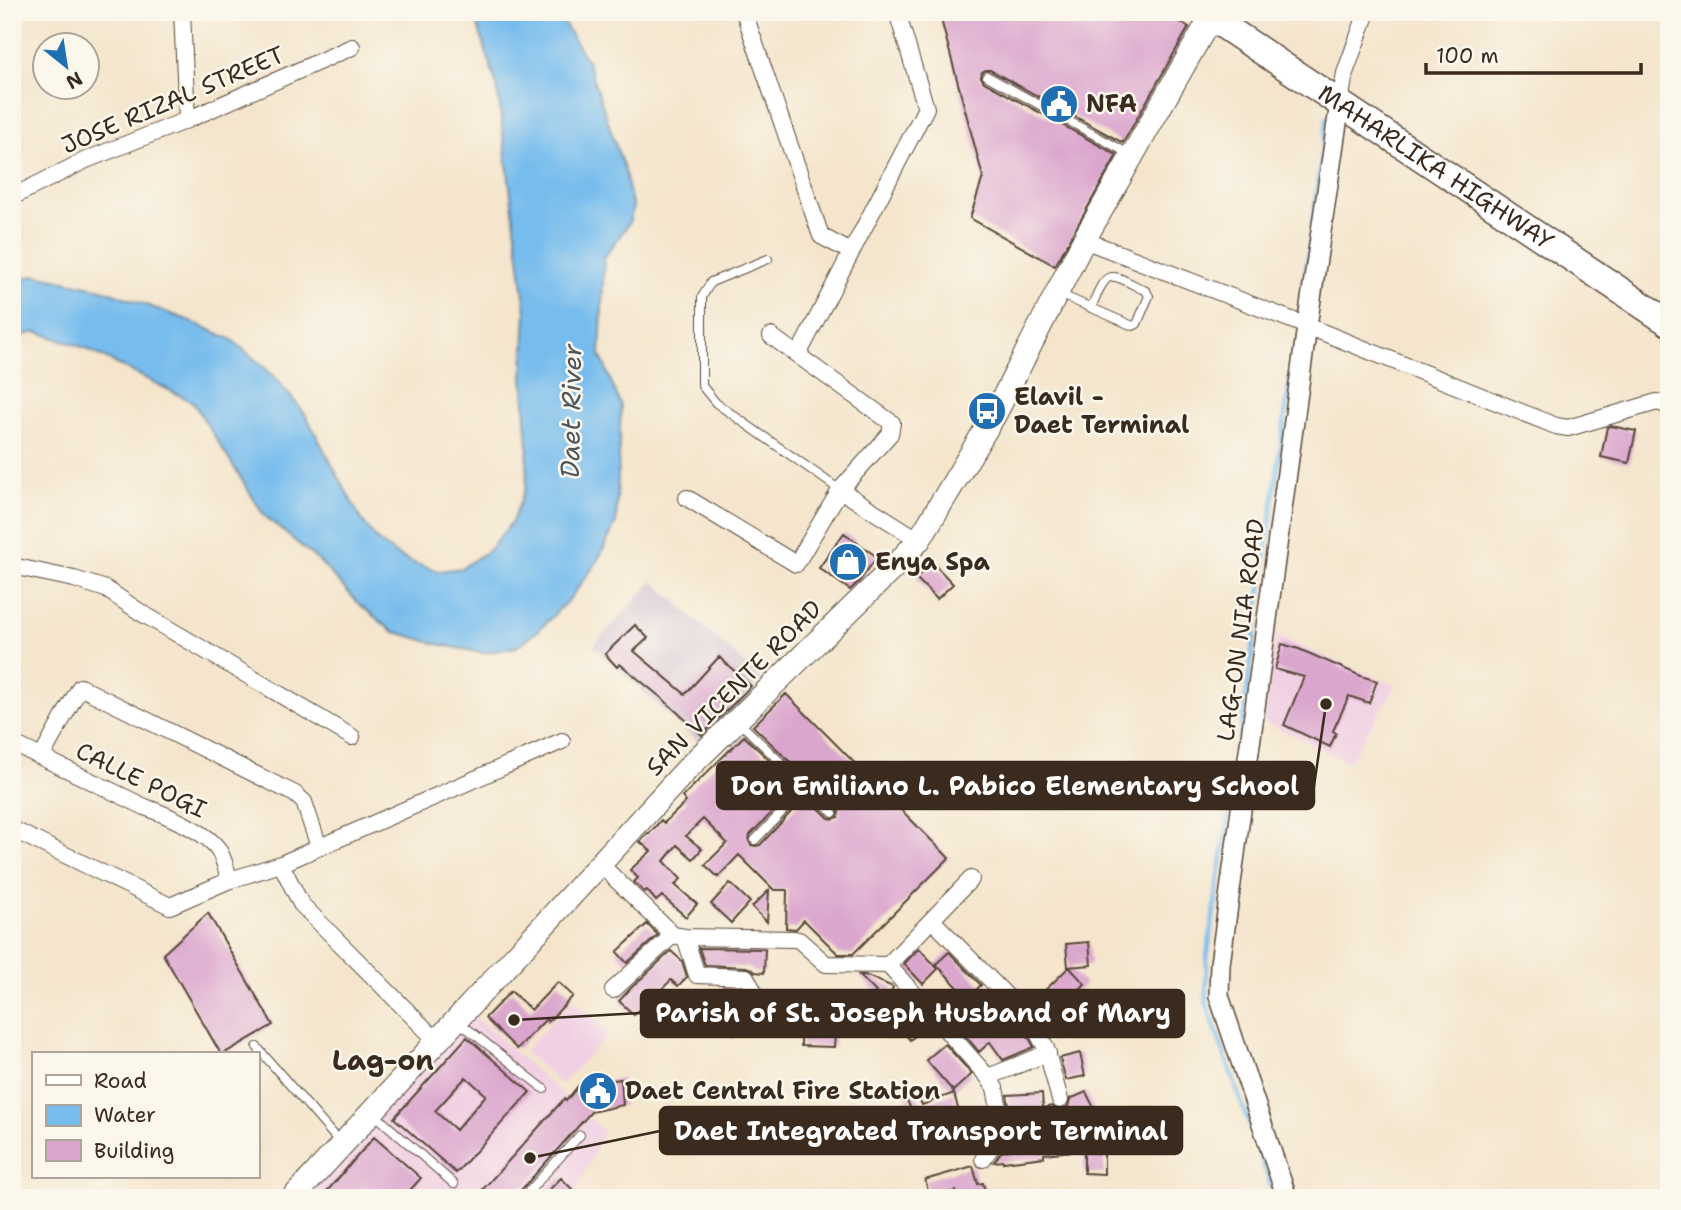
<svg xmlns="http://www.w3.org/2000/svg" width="1681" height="1210" font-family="'Shantell Sans',sans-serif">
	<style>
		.built { fill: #f1d0e3 }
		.industrial { fill: #cebed1 }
		.water { fill: #76bced; stroke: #587386; stroke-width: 2 }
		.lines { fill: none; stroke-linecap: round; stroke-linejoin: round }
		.stream { stroke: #76bced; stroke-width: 4.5 }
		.building { fill: #dba6cd; fill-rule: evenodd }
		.service-casing { stroke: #574638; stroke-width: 10 }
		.minor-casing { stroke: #574638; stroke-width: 18 }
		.tertiary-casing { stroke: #574638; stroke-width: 22 }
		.secondary-casing { stroke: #574638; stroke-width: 25 }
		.trunk-casing { stroke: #574638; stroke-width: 29 }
		.service { stroke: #fff; stroke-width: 8 }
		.minor { stroke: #fff; stroke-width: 16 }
		.tertiary { stroke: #fff; stroke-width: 19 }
		.secondary { stroke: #fff; stroke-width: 23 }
		.trunk { stroke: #fff; stroke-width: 26 }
		.labels { text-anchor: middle; stroke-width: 5; stroke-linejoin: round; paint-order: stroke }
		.street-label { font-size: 24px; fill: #3b2a1e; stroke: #fbf7ec }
		.poi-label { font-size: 24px; font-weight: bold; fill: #3b2a1e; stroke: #fbf7ec; text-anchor: start }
		.water-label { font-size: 26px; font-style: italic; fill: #4d565c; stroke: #fbf7ec }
		.quarter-label { font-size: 28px; font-weight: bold; fill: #3b2a1e; stroke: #fbf7ec }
		.leader { fill: none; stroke: #3b2a1e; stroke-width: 2.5 }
		.callout-dot { fill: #3b2a1e; stroke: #fbf7ec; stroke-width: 2.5 }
		.callout { fill: #3b2a1e; stroke: #3b2a1e; stroke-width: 2.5 }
		.callout-label { font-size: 26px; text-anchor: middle; font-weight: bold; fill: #fff }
	</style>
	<rect width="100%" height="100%" fill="#fbf7ec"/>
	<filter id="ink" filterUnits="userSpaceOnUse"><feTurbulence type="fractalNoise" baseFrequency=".0143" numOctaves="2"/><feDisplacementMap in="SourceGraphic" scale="14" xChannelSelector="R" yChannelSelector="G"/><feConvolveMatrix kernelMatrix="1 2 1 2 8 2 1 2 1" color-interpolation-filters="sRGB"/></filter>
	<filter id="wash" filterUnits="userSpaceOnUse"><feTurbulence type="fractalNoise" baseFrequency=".00686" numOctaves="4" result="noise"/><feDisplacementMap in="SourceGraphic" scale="28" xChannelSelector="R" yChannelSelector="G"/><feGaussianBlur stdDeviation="1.57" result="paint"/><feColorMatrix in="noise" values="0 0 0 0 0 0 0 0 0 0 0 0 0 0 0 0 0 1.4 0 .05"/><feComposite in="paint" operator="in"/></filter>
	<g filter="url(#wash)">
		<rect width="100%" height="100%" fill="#f4e5cc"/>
		<path class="built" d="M1276,636L1396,686L1349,762L1264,722Z
			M573,1000L609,1034L561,1085L524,1051Z
			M471,1013L604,1131L573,1198H307Z"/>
		<path class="industrial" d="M653,581L761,679L701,745L593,646Z"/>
		<path class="water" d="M476,12H557L587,61L624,169L633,208L629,223L604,258L600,354L621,406L616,523L597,562L571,597L539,630L516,647L484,653L437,644L392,631L359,604L320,562L264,515L193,402L85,348L37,332L12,337V282L36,275L102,289L185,319L231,339L274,376L305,414L361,519L377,540L395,554L416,564L439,571L462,568L490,549L512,522L526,487L528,446L523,375L526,311L497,86L478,26Z"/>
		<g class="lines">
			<path class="stream" d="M1336,73L1356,12
				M1306,269L1327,118
				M1275,1198L1206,1002L1207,957L1241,732L1291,373"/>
		</g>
		<g id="blocks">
			<path class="building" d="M939,12H1164L1189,27L1123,143L990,70H986L982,72L981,77L984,82L1117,155L1055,266L970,218L983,177Z
				M1611,426L1636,431L1629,463L1601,457L1607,427Z
				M844,533L877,557L860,580L850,590L819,568Z
				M932,562L953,584L937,599L916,578Z
				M635,625L648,638L634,651L685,694L719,657L751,686L702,735L664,700L620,664L617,667L605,654Z
				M1282,644L1299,649L1361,676L1377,681L1369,703L1349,696L1333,731L1336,733L1330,747L1284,725L1304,677L1275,669Z
				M786,694L949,858L853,954H838L804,920L796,929L786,928L787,890H774L739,855L718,877L705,865L727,843L703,819L686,836L702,849L693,859L677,845L664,861L681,879L675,885L697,904L686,917L662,896L656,901L647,890L644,892L634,882L638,878L630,870L651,851L640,842L648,833L649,834L661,820L664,823L686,802L682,797L744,736L797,787L750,835L749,841L751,845L756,846L760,845L806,796L829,818L834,819L838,817L839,812L838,808L753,726Z
				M730,883L750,902L731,923L711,904Z
				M769,890L767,922L752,907Z
				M208,913L273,1025L223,1054H221L163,954Z
				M647,924L658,935L627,963L617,952Z
				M1089,942L1091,965L1068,967L1066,944Z
				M699,948L765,949L764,973L755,972L752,969L746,967L705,965Z
				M919,948L938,969L923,984L904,964Z
				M671,951L682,961L687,977L678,986L671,980L654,997L652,995L634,1015L619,1001L631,988Z
				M949,952L981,985L968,998L936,964Z
				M1069,967L1085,984L1069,999L1080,1010L1052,1037L1047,1015L1040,1016L1030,1005Z
				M859,975H865L893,987L884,1011L866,1004L876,992Z
				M558,982L573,996L548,1022L546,1019L517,1049L485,1018L511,991L531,1010Z
				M722,987H739L758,1022L733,1034L717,1003L714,993L722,991Z
				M997,1002L1014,1022L1015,1020L1023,1027L1034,1047L1003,1060L990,1042L979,1052L964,1034Z
				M914,1009L928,1025L910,1040L897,1024Z
				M797,1014H814V1033H835L834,1047L801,1046V1032H796Z
				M467,1037L530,1092L456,1173L394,1118ZM466,1077L486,1095L456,1130L435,1111Z
				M945,1044L972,1074L953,1091L926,1060Z
				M1080,1053L1085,1076L1066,1080L1060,1058Z
				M621,1079L623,1105L591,1112L514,1198H475L564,1099L566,1101L579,1085Z
				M1086,1092L1095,1110L1092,1112L1093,1149L1044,1154V1157L1003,1162V1161L994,1162L1001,1152L1013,1149L1012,1136L1013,1128L1007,1095L1042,1093L1043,1108L1052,1106L1057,1110H1062L1068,1107L1070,1099Z
				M917,1093L922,1105L954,1093L960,1116L940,1121L943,1131L926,1136L919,1112L913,1114L906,1098Z
				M374,1137L421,1178L403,1198H321Z
				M1084,1152L1104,1153V1174L1084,1173Z
				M973,1166L978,1184L983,1183L986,1195L975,1198H957L956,1191L930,1198L925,1180Z
				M561,1178L574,1191L568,1198H541Z"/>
		</g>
	</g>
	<g filter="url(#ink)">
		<use href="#blocks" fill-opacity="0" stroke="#574638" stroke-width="2"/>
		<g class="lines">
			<defs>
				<path id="service" d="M987,76L1131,155
					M768,259L711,282L702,297V386L716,403L840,490
					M1057,293L1133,326L1137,324L1149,296L1146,291C1109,273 1108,266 1091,308
					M739,722L833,813
					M755,840L806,787
					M459,1022L544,1089
					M257,1047L340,1143
					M372,1112L454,1184
					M523,1198L580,1135"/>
				<path id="minor" d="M182,12L187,120
					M744,12L821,236L851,252
					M1340,103L1345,73L1367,12
					M12,197L86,160L187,120L352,47
					M1084,240L1307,326L1556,426L1568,428L1657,402L1669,406
					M798,355L926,108L897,12
					M840,490L919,540
					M687,498L796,564L840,490L890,434L892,423L771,336
					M12,566L74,579L106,589L140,612L352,737
					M12,743L145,807C164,814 207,832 218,849C224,858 226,870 230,880L281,864L301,904L437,1041
					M42,756L80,687L295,794L304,802L319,847
					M12,829L170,906L230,880
					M281,864L562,741
					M600,864L673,935L685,937L794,939L799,940L826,964L888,965L988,1077L995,1088L1003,1130L983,1159
					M932,920L1031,1021L1046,1048L1060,1100
					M685,937L697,975L746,977L767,1016
					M888,965L971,879
					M613,990L673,935
					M988,1077L1048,1053"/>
				<path id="tertiary" d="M1287,1198L1219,996L1220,964L1307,326L1340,103"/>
				<path id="secondary" d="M293,1198L689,767L897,564L919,540L995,414L1084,240L1214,12"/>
				<g id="trunk">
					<path id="s1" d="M1203,12L1669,323"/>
				</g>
			</defs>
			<use href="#service" class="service-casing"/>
			<use href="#minor" class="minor-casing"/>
			<use href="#tertiary" class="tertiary-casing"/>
			<use href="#secondary" class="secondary-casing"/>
			<use href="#trunk" class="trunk-casing"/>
			<use href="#service" class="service"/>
			<use href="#minor" class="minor"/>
			<use href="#tertiary" class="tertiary"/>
			<use href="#secondary" class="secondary"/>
			<use href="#trunk" class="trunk"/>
		</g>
	</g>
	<defs>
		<symbol id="civic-disc" viewBox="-11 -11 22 22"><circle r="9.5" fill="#1f6fb2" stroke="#fbf7ec"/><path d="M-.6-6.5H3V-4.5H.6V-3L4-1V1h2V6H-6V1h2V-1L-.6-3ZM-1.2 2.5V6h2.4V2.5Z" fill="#fff"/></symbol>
		<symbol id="bus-disc" viewBox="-11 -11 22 22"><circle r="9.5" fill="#1f6fb2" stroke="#fbf7ec"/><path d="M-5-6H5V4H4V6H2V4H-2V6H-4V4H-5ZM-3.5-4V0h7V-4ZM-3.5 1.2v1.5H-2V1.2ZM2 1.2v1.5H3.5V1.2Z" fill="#fff"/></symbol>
		<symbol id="shop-disc" viewBox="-11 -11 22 22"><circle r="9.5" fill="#1f6fb2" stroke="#fbf7ec"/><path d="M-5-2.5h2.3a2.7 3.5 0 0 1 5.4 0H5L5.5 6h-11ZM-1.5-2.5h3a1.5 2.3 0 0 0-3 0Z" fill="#fff"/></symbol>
	</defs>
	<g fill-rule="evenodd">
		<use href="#civic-disc" x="1037" y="82" width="44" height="44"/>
		<use href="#bus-disc" x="965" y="389" width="44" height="44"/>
		<use href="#shop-disc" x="826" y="540" width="44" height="44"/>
		<use href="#civic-disc" x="576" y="1069" width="44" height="44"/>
	</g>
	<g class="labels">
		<g class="street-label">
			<text transform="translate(173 100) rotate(-23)" y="8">JOSE RIZAL STREET</text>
			<text dy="8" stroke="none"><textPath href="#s1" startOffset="280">MAHARLIKA HIGHWAY</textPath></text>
			<text transform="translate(1241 630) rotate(-82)" y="8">LAG-ON NIA ROAD</text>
			<text transform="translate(734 688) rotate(-45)" y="8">SAN VICENTE ROAD</text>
			<text transform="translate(141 780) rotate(26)" y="8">CALLE POGI</text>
		</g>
		<g class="poi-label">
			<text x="1086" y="112">NFA</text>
			<text x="1014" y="405">Elavil -<tspan x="1014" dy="28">Daet Terminal</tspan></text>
			<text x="875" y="570">Enya Spa</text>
			<text x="625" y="1099">Daet Central Fire Station</text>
		</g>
		<g class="water-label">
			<text transform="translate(571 411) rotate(-89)" y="9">Daet River</text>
		</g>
		<g class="quarter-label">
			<text x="383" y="1070">Lag-on</text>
		</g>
	</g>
	<path class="leader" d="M1326 704L1314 786M514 1020L641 1013M530 1158L660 1131"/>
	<g class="callout-dot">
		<circle cx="1326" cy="704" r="7"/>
		<circle cx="514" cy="1020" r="7"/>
		<circle cx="530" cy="1158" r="7"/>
	</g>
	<g class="callout">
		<rect x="717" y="762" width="597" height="47" rx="7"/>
		<rect x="641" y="990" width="543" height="47" rx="7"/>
		<rect x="660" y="1107" width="522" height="47" rx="7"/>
	</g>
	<g class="callout-label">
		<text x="1015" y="795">Don Emiliano L. Pabico Elementary School</text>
		<text x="913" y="1022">Parish of St. Joseph Husband of Mary</text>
		<text x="921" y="1140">Daet Integrated Transport Terminal</text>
	</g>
	<rect width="1681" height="1210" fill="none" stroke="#fbf7ec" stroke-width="42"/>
	<rect x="32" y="1052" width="228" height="126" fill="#fbf7ec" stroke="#aea59a" stroke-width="2"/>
	<rect x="46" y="1075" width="35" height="10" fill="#ffffff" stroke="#aea59a" stroke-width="2"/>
	<text x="94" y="1088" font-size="21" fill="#3b2a1e">Road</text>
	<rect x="46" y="1105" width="35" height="21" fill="#76bced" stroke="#aea59a" stroke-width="2"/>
	<text x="94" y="1122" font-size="21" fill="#3b2a1e">Water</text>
	<rect x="46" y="1140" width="35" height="21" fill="#dba6cd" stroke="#aea59a" stroke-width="2"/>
	<text x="94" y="1158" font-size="21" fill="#3b2a1e">Building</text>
	<g transform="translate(66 66) rotate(150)"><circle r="33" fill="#fbf7ec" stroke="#aea59a" stroke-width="2"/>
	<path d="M0-5L12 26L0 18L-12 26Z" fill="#1f6fb2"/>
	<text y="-10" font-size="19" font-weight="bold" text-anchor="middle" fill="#3b2a1e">N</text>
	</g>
	<path d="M1426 63v10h215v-10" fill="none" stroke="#3b2a1e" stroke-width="3.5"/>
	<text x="1436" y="63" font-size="21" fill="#3b2a1e" stroke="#fbf7ec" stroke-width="5" paint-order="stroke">100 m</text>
</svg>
